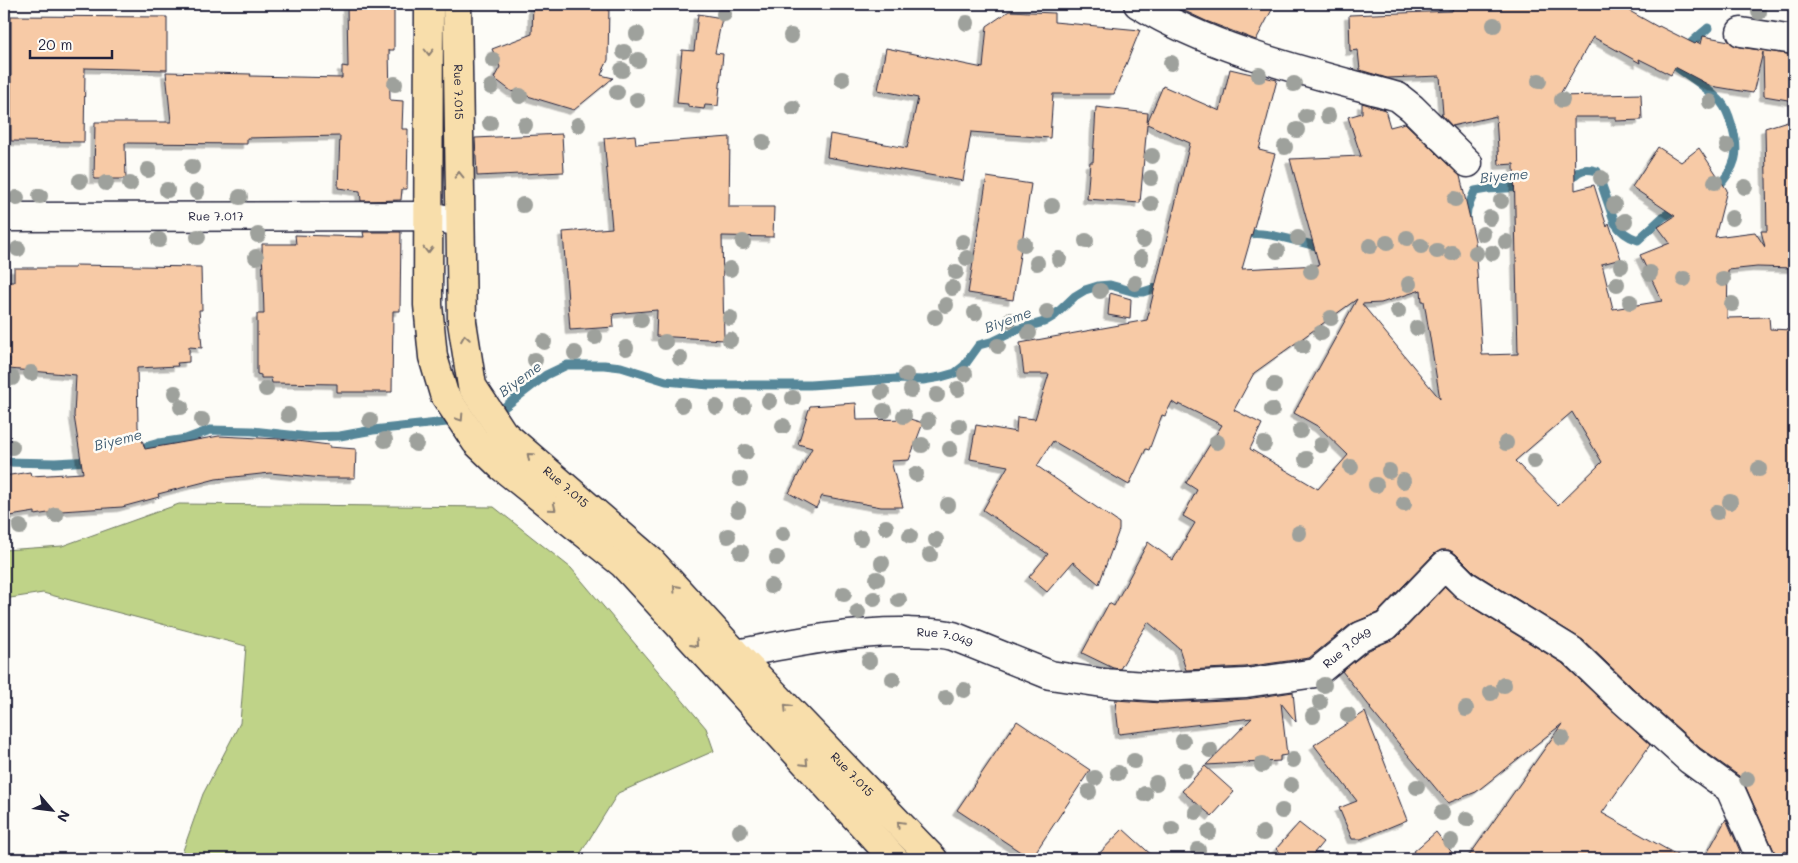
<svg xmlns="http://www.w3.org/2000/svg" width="1798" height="863" font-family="Mali,sans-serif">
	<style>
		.green { fill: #bfd388; stroke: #707a62 }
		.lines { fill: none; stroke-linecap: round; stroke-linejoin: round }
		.stream { stroke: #578799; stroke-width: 9 }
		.building { fill: #f7caa6; stroke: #22223b; fill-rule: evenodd; filter: url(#shadow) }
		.minor-casing { stroke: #22223b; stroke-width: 31 }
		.major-casing { stroke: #22223b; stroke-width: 31 }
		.minor { stroke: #fdfcf7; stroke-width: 28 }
		.major { stroke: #f8deab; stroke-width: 28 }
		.tree { fill: #9ea19c }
		.oneway { stroke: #8d8073 }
		.labels { text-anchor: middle; stroke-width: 5; stroke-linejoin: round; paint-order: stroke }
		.street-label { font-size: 12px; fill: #22223b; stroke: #fdfcf7 }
		.water-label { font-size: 14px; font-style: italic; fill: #415d72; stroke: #fdfcf7 }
	</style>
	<defs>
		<filter id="shadow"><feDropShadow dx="-4.5" dy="4.5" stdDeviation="0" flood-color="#0004"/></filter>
	</defs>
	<rect width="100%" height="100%" fill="#fdfcf7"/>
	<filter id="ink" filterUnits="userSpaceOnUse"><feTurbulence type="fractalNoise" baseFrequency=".02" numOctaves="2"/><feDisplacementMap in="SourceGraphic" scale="10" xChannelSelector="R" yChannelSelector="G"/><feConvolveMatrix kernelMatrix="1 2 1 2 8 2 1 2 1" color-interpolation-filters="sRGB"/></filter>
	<g filter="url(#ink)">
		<path class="green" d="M179,504L494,507L571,568L706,728L714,751L618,793L577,859H180L203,794L240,723L246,646L43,593L4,599V550L62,546Z"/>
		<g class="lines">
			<path class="stream" d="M1708,28C1697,38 1677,52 1678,68C1692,78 1709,89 1721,102C1726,108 1729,116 1731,123C1741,153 1736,168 1715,190
				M1565,182C1572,179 1577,171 1583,170C1587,169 1593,170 1597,171L1615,223C1621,232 1628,237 1638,240L1663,217L1680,207
				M1466,219L1467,209L1475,191L1487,189L1525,187
				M1242,237C1256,226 1306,245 1326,248
				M494,415L546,375L567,365H604L621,367L666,381L709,385H810L896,379L923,380L941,377L955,373L964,366L979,345L994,341L1019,329L1044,322L1054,316L1075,296L1085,290L1098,286L1110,285L1135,292H1143L1165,285
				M134,450L159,443L186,439L210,430L252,431L308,437L340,436L373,430L456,421
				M4,462L55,463L92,461"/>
		</g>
		<path class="building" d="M347,4H394V50H389L390,100L403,101L402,129H408L407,189H402L401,200L361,201L360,191L338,188L340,136L247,138V144L125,143L126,179H94L95,122H171L166,72L251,74L250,76L342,78V66L348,67Z
			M533,4L609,6L608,60L601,75L613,78L574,110L511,91L494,78L500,67L492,49L532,34Z
			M1170,4H1275L1256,40L1206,21Z
			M1454,4H1617L1658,27L1659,26L1695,44L1697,42L1701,44L1703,36L1729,41L1732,44L1739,47L1794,55V101L1764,96L1763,52L1753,93L1711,86L1675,67L1671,75L1639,59L1640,63L1593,37L1559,96L1641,94L1642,120L1616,121V117H1574L1575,190L1594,185L1607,227L1609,223L1621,259L1602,264L1613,309L1662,301L1640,255L1670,243L1658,227L1675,216L1632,187L1658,147L1681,162L1699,148L1727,190L1715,237L1755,232L1765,247L1761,231H1767L1765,128L1794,119V268L1757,267L1728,270L1727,318L1769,317L1770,329L1792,330V387L1794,386V786L1790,794L1794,797V855L1785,851L1780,859H1776L1775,853L1744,783L1739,776L1700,748L1634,689L1583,640L1475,573L1456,554L1449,550H1441L1434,554L1377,613L1351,624L1309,658L1245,667L1186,670L1179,648L1148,622L1120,669L1113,668L1082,653L1109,603L1114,606L1148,542L1173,560L1195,523L1183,516L1197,490L1186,483L1222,425L1179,404L1178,406L1172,402L1165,416L1162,415L1149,450L1146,449L1129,485L1053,441L1037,466L1119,523V530L1099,584L1073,562L1047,592L1029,577L1048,554L983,510L1008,466L970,459L976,425L1016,432L1017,417L1035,419L1049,374H1024L1020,343L1147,320L1190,143L1147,124L1140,203L1087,199L1090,162H1093L1096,107L1148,113L1147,123L1163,86L1220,111L1230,69L1277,80L1259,150L1275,154L1242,269L1319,265L1290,159L1361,156L1348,117L1362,113V103L1385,110L1390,127L1405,123L1460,176L1475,240L1482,355L1518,354L1514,164L1499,165L1496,116L1452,126L1441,114H1443L1440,76L1387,78L1360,70L1358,50L1350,51L1349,15L1452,11ZM1421,290L1422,301H1424L1440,399L1362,304L1381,303ZM1357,299L1294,413L1319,427L1348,455L1318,489L1250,449L1262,424L1234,410L1254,373ZM1572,412L1602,462L1558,505L1515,461Z
			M1009,11L1054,13V22L1140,30L1114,94H1053L1050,138L971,132L963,181L827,157L830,134L907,148L918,98L878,90L886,48L983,68L987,26Z
			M698,14L722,18L715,53L723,54L718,106L705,105L704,109L688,107V104L677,103L682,50L694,51Z
			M11,16L167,17V70L85,68L84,142L11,141Z
			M562,134L564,172L477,176L475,138Z
			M635,135L636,144L730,137L729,207H774L773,237L722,236L724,340L656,336L657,310L613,314L614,327L570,330L563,232L612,228L604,138Z
			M987,177L1031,184L1013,300L968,293Z
			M363,232H401L400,311H393L392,392H337V384L272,383L271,378H261V375L257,374V314H264L262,244H296L295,235L364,237Z
			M75,265L201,267L202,310H199L202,348L189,347V362L177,363L178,366L137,368L138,427L145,449L219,436L280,439L329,445V447L356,449L355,478H323L270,473L216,479L158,494L159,497L122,507L61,511L35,515V512L4,517V476L30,472L31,476L83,473L74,416L76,375L9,369L10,358H4V282H14V268H75Z
			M1110,293L1131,299L1130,319L1108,315Z
			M856,403L857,420L910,419L923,423L909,460L891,461L903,507H881L822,496L816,508L789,493L812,448L798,444L810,406Z
			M1445,587L1457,598L1562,663L1650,745L1602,813L1684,859H1467L1562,724L1476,792L1448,803L1370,709L1371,708L1342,671L1369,650L1397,637Z
			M1293,692L1296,722L1281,703L1287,755L1280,756V761L1206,765L1252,718L1119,734L1115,700L1161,703L1247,699Z
			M1365,712L1407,820L1361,839H1352L1339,808L1357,801L1314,745Z
			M1017,721L1090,770L1031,859L957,810Z
			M1205,766L1234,792L1212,816L1182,791Z
			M1726,819L1740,851L1736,859H1704Z
			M1299,823L1323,842L1309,859H1289L1276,849Z
			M1123,829L1156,859H1094Z
			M1436,832L1457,859H1405Z"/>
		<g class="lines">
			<defs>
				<g id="minor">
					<path d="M1138,4C1217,52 1309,72 1398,97L1412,108L1468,163"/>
					<path d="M1741,32L1794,40"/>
					<path id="s1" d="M4,217L429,216L460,222"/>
					<path id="s2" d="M736,654C793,643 850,631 908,632C923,633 938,632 953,636L1050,675L1103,683L1160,687L1246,683L1316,673L1361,636L1386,626L1445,565L1465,585L1572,651L1623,700L1690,760L1730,789L1761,859"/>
				</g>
				<g id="major">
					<path d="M429,4L428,305L433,357L444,394L476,442L502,467L623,564L894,859"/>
					<path id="s3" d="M457,4L462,322L472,386L503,433L650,560L736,654L933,859"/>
				</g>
			</defs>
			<use href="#minor" class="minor-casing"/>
			<use href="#major" class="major-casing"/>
			<use href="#minor" class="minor"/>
			<use href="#major" class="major"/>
		</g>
		<g class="tree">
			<circle cx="1759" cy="12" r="8"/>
			<circle cx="724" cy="14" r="8"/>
			<circle cx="967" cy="23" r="8"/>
			<circle cx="1494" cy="25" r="8"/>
			<circle cx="637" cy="34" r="8"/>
			<circle cx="791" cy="36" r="8"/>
			<circle cx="624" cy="52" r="8"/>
			<circle cx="493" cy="60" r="8"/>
			<circle cx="638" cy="60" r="8"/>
			<circle cx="1171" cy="63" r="8"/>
			<circle cx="622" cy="70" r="8"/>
			<circle cx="1259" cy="75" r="8"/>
			<circle cx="842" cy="79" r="8"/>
			<circle cx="1539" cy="81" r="8"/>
			<circle cx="395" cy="84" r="8"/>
			<circle cx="1294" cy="84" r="8"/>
			<circle cx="491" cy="87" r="8"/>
			<circle cx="617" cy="92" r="8"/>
			<circle cx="520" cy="96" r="8"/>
			<circle cx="637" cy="100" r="8"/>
			<circle cx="1562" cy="100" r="8"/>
			<circle cx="1710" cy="102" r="8"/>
			<circle cx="793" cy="108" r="8"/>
			<circle cx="1306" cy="116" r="8"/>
			<circle cx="1328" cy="116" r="8"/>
			<circle cx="490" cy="123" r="8"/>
			<circle cx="525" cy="125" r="8"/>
			<circle cx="578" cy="125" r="8"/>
			<circle cx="1297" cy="130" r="8"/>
			<circle cx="763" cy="142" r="8"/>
			<circle cx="1727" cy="146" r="8"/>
			<circle cx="1285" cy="147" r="8"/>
			<circle cx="1152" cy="156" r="8"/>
			<circle cx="192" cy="167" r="8"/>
			<circle cx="148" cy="170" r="8"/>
			<circle cx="1151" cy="178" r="8"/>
			<circle cx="1601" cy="178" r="8"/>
			<circle cx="80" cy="181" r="8"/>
			<circle cx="1715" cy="182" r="8"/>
			<circle cx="106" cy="183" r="8"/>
			<circle cx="130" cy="184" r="8"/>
			<circle cx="1745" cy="187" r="8"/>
			<circle cx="167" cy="190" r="8"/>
			<circle cx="197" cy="192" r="8"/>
			<circle cx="40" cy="196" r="8"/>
			<circle cx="240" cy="197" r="8"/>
			<circle cx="17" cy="198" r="8"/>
			<circle cx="1455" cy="199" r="8"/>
			<circle cx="1501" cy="201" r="8"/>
			<circle cx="1151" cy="204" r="8"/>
			<circle cx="523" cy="205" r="8"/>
			<circle cx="1614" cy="205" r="8"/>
			<circle cx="1052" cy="206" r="8"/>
			<circle cx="1490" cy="218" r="8"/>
			<circle cx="1732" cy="218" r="8"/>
			<circle cx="1625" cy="221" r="8"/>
			<circle cx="1483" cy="234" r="8"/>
			<circle cx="258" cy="235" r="8"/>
			<circle cx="198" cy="237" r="8"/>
			<circle cx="1298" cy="238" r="8"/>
			<circle cx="1407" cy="238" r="8"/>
			<circle cx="159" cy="240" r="8"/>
			<circle cx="1143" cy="240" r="8"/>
			<circle cx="1086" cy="241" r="8"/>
			<circle cx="743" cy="242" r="8"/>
			<circle cx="963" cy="242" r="8"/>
			<circle cx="1506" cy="242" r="8"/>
			<circle cx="1387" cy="243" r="8"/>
			<circle cx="1024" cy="244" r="8"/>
			<circle cx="1370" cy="246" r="8"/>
			<circle cx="1421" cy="246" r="8"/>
			<circle cx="18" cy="249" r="8"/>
			<circle cx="1277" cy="251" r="8"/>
			<circle cx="1437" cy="251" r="8"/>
			<circle cx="1452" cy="253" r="8"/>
			<circle cx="1476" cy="253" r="8"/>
			<circle cx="1492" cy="253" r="8"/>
			<circle cx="256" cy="257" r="8"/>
			<circle cx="967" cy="258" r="8"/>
			<circle cx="1141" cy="258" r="8"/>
			<circle cx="1059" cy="259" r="8"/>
			<circle cx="1037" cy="263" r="8"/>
			<circle cx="1621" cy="266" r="8"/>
			<circle cx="730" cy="269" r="8"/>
			<circle cx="1311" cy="271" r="8"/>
			<circle cx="956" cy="272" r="8"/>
			<circle cx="1650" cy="273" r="8"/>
			<circle cx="1684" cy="279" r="8"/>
			<circle cx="1723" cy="279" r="8"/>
			<circle cx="1135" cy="283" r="8"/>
			<circle cx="1409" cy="284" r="8"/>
			<circle cx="1617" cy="284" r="8"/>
			<circle cx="952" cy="288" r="8"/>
			<circle cx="1100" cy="291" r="8"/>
			<circle cx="1630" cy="302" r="8"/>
			<circle cx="1732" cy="304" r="8"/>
			<circle cx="946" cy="305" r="8"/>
			<circle cx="1398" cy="311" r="8"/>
			<circle cx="1047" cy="312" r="8"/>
			<circle cx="975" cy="313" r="8"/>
			<circle cx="935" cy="317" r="8"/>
			<circle cx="730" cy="318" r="8"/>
			<circle cx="1331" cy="318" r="8"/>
			<circle cx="641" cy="320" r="8"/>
			<circle cx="1010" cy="320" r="8"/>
			<circle cx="1417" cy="328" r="8"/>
			<circle cx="1029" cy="333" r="8"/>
			<circle cx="1321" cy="333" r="8"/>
			<circle cx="595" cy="337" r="8"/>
			<circle cx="730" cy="340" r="8"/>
			<circle cx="544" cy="342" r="8"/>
			<circle cx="665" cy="342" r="8"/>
			<circle cx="998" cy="346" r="8"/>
			<circle cx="1303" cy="346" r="8"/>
			<circle cx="626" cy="348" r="8"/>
			<circle cx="575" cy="353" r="8"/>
			<circle cx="680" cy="358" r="8"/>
			<circle cx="535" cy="360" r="8"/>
			<circle cx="31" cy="373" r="8"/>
			<circle cx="965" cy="374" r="8"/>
			<circle cx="906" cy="375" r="8"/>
			<circle cx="12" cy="378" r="8"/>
			<circle cx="1274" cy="385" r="8"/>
			<circle cx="266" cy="389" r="8"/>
			<circle cx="958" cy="389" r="8"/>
			<circle cx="911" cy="390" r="8"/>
			<circle cx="882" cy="392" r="8"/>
			<circle cx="175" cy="393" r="8"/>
			<circle cx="937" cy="395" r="8"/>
			<circle cx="793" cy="398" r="8"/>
			<circle cx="769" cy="401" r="8"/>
			<circle cx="682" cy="405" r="8"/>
			<circle cx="743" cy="406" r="8"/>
			<circle cx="181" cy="407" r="8"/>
			<circle cx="716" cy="407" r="8"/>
			<circle cx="1272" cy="410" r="8"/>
			<circle cx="884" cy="411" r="8"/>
			<circle cx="288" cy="415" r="8"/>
			<circle cx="904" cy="416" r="8"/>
			<circle cx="202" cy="420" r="8"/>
			<circle cx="370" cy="420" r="8"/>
			<circle cx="928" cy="421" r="8"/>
			<circle cx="783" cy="426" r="8"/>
			<circle cx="959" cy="426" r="8"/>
			<circle cx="1300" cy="431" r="8"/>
			<circle cx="385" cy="440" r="8"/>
			<circle cx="1217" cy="442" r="8"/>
			<circle cx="1506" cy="443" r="8"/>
			<circle cx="416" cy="444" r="8"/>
			<circle cx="1264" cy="444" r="8"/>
			<circle cx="922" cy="445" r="8"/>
			<circle cx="1321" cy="445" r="8"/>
			<circle cx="12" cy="447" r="8"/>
			<circle cx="950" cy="449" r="8"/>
			<circle cx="746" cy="452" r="8"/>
			<circle cx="1306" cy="459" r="8"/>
			<circle cx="1534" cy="461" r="8"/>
			<circle cx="1351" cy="467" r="8"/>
			<circle cx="1759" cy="469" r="8"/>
			<circle cx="1389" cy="471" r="8"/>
			<circle cx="916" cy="474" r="8"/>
			<circle cx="740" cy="479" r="8"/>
			<circle cx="1403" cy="481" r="8"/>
			<circle cx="1376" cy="485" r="8"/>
			<circle cx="1730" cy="502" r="8"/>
			<circle cx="1404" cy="504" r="8"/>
			<circle cx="948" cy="505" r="8"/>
			<circle cx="738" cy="510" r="8"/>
			<circle cx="1717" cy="512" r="8"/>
			<circle cx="56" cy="515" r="8"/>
			<circle cx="20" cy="527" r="8"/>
			<circle cx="886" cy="527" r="8"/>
			<circle cx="1299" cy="533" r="8"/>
			<circle cx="783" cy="534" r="8"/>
			<circle cx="728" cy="536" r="8"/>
			<circle cx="910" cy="536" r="8"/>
			<circle cx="861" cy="538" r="8"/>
			<circle cx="936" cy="540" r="8"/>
			<circle cx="741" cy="552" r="8"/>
			<circle cx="930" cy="555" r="8"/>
			<circle cx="777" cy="558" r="8"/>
			<circle cx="882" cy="563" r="8"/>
			<circle cx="877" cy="579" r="8"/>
			<circle cx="771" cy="586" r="8"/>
			<circle cx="844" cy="594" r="8"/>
			<circle cx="874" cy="599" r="8"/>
			<circle cx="899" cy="600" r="8"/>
			<circle cx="858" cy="612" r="8"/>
			<circle cx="869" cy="661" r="8"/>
			<circle cx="893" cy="679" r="8"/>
			<circle cx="1324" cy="685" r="8"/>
			<circle cx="1504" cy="685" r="8"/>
			<circle cx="964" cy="690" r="8"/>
			<circle cx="1491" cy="693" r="8"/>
			<circle cx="946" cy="698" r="8"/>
			<circle cx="1320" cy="702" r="8"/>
			<circle cx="1466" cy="709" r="8"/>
			<circle cx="1348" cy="715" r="8"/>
			<circle cx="1313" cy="716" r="8"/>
			<circle cx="1562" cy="738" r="8"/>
			<circle cx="1183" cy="741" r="8"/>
			<circle cx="1210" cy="750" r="8"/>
			<circle cx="1293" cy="760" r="8"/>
			<circle cx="1134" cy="761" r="8"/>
			<circle cx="1262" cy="765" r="8"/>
			<circle cx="1185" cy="770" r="8"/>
			<circle cx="1118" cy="773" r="8"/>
			<circle cx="1095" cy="778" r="8"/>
			<circle cx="1747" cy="779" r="8"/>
			<circle cx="1156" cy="783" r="8"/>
			<circle cx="1291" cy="785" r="8"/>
			<circle cx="1417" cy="787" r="8"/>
			<circle cx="1089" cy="792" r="8"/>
			<circle cx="1145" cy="794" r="8"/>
			<circle cx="1282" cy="811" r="8"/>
			<circle cx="1196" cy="812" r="8"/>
			<circle cx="1442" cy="813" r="8"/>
			<circle cx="1467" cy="819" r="8"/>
			<circle cx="1172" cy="829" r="8"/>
			<circle cx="740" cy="831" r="8"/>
			<circle cx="1209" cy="832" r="8"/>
			<circle cx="1263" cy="833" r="8"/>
			<circle cx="1451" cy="841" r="8"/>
			<circle cx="1198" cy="850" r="8"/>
		</g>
		<defs><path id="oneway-chevron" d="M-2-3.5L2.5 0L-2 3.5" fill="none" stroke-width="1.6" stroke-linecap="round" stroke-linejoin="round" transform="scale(1.25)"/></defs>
		<g class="oneway">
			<use href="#oneway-chevron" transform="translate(429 52) rotate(90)"/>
			<use href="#oneway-chevron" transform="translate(459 175) rotate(-91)"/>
			<use href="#oneway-chevron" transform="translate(428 250) rotate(90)"/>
			<use href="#oneway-chevron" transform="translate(465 338) rotate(-99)"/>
			<use href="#oneway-chevron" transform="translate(460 418) rotate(57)"/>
			<use href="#oneway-chevron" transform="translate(530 456) rotate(-139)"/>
			<use href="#oneway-chevron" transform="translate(553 508) rotate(39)"/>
			<use href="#oneway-chevron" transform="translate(676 588) rotate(-132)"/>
			<use href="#oneway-chevron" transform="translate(695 644) rotate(48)"/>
			<use href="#oneway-chevron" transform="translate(787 707) rotate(-134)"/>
			<use href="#oneway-chevron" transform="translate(805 763) rotate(47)"/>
			<use href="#oneway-chevron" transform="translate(900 824) rotate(-134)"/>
		</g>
	</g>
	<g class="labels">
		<g class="street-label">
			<text dy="4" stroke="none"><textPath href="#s3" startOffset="88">Rue 7.015</textPath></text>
			<text dy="4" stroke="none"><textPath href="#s1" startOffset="212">Rue 7.017</textPath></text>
			<text dy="4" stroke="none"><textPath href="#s3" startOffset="522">Rue 7.015</textPath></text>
			<text dy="4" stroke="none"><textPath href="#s2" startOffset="211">Rue 7.049</textPath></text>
			<text dy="4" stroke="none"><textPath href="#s2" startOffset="631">Rue 7.049</textPath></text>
			<text dy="4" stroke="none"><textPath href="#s3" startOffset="928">Rue 7.015</textPath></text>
		</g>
		<g class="water-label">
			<text transform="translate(1504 176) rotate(-5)" y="5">Biyeme</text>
			<text transform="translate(1008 320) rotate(-20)" y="5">Biyeme</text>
			<text transform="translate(520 379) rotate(-36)" y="5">Biyeme</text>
			<text transform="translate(118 440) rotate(-14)" y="5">Biyeme</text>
		</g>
	</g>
	<rect width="1798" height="863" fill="none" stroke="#fdfcf7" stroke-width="20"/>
	<rect x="10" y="10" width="1778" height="843" fill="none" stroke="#22223b" stroke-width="2" filter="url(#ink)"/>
	<g transform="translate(52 810) rotate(118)" stroke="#fdfcf7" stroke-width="4" paint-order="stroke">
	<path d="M0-4L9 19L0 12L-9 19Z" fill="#22223b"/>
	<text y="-8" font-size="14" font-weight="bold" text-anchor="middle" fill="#22223b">N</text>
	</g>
	<path d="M30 50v8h82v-8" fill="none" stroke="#22223b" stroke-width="2.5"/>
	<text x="38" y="50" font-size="15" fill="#22223b" stroke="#fdfcf7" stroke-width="4" paint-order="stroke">20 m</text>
</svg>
